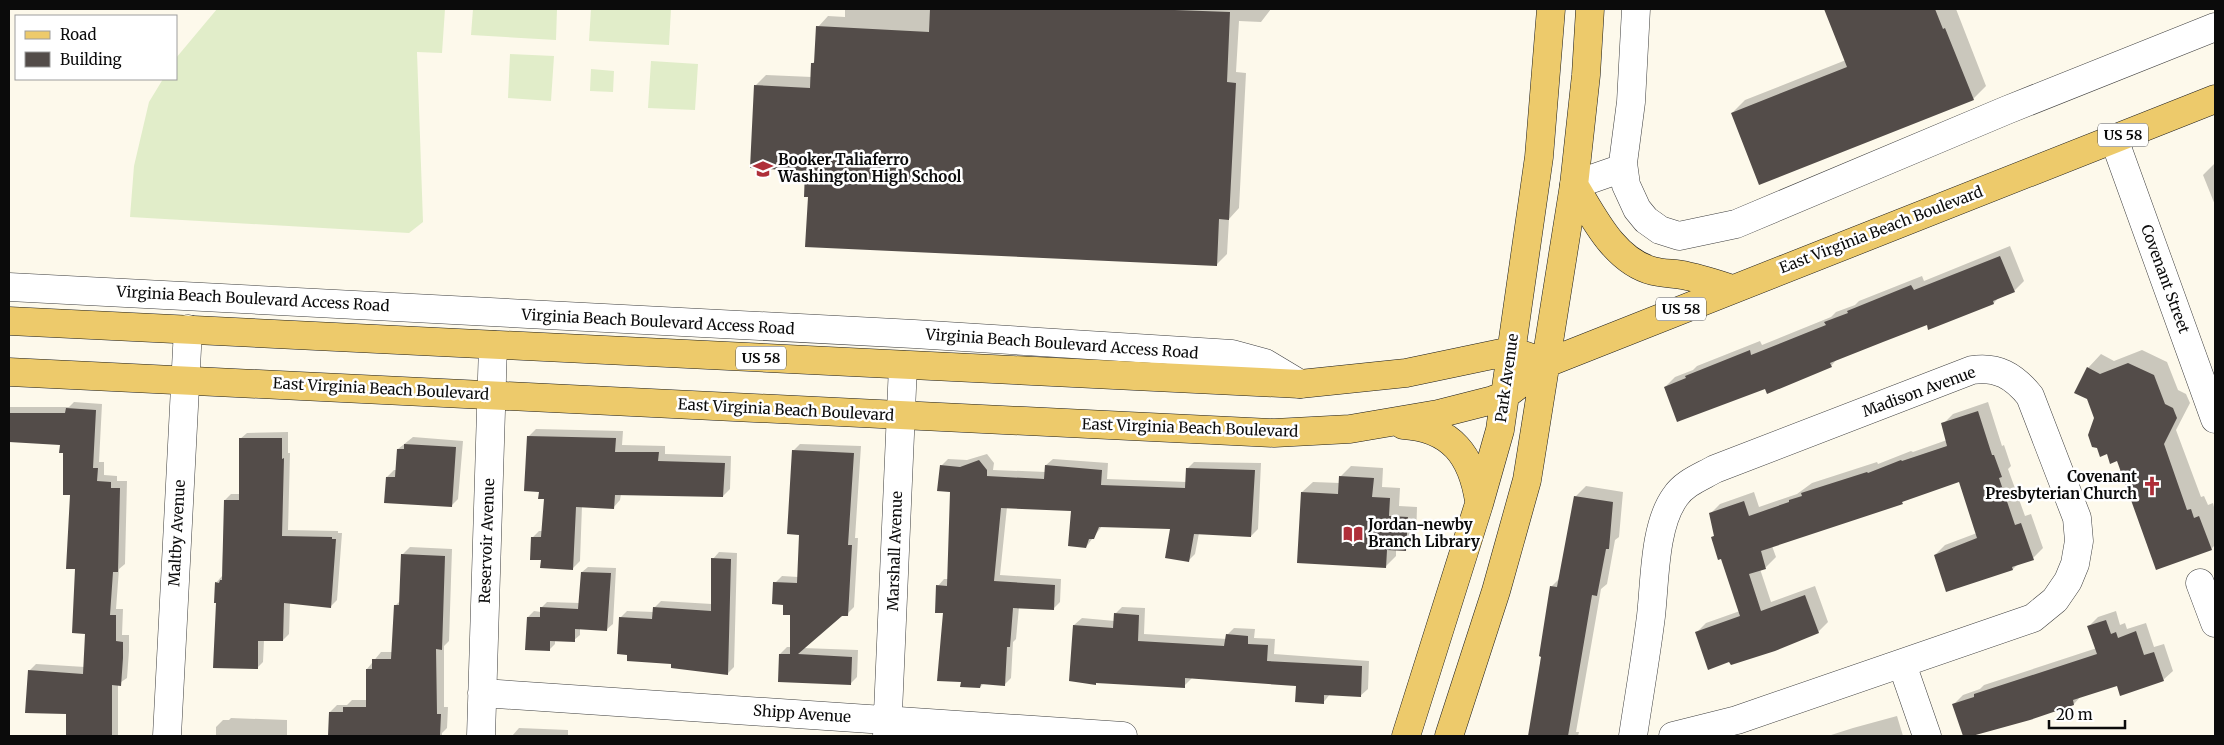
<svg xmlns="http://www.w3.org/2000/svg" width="2224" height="745" font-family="Merriweather,serif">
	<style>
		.pitch { fill: #e1edc9 }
		.shadow { fill: #0003 }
		.building { fill: #534c49 }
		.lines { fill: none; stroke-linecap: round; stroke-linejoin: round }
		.minor-casing { stroke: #3e3e3e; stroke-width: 29 }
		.major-casing { stroke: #1c1c1c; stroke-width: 29 }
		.minor { stroke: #fff; stroke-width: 28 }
		.major { stroke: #edca6b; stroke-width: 28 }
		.labels { text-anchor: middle; stroke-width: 5; stroke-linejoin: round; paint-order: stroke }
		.shield { fill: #fff; stroke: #545454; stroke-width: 1 }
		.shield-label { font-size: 14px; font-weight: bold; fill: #0b0b0b }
		.poi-label { font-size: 15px; font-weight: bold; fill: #0b0b0b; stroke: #fff; text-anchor: start }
		.street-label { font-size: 15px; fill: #0b0b0b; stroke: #fff }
	</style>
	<rect width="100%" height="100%" fill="#fdf9eb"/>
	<path class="pitch" d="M217,9H445L442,53L417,52L423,222L409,233L130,217L134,166L149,102L163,79H176V58Z
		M473,9H557L556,40L471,35Z
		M591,9H671L669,45L589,41Z
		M510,54L554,56L551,101L508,98Z
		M651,61L698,64L695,110L648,108Z
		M591,69L614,71L613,92L590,91Z"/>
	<path class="shadow" d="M845,9H1271L1261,22L1239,21L1236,72L1246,73L1239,208L1229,219L1227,254L1216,265L809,196L806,170L756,85L766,75L812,77V64L816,60L818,27L828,16L845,17Z
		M1826,9H1956L1986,86L1973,99L1732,113L1745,100L1846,60Z
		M2215,163V205L2203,175Z
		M2010,246L2024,281L2014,291L2000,296L1994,303L1927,324L1838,358L1831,366L1765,388L1665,387L1675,377L1693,370L1697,366L1760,341L1762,345L1831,317L1836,312L1855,305L1859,301L1922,276L1924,281Z
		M2142,350L2167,362L2178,390L2186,394L2190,403L2176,430L2201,497L2204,496L2208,505L2213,503L2215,511V545L2211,549L2117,460L2096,418L2088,368L2101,354L2114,361Z
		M74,402L102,404L99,462H104V475L117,476V481H127L125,564L119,569L116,609H123L122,635H129V651L127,678L118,684V736H67V713L29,671L36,664L85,667L87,632L76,568L72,494L65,452L61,444L9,441V407H69Z
		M1988,402L2002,446L2004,445L2011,466L2008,469L2025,516L2031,514L2043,548L2033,558L2018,564L2013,569L1935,555L1945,545L1977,533L1960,481L1906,499L1902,502L1772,546L1776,557L1766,567L1760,569L1771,602L1815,586L1828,622L1818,632L1696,633L1706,623L1740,611L1722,557L1712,538L1715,535L1710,514L1720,504L1754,492L1759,507L1797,494L1812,483L1877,462L1878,464L1911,451L1913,452L1947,440L1943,424L1953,414Z
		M536,429L623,431L622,445L665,446V454L731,456L730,489L723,496L621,494L620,500L613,508L582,506L580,561L573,568L542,559L532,538L539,531H543L546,498L540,491L529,436Z
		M288,432V453H290L288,530L338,531V533H342L337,600L331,606L290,603L289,634L283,640H264L263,662L257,668L218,602L216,583L222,576L225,500L231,494H240V439L247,433Z
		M413,437L463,441L458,499L451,506L387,477L394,470H397L398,449Z
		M800,444L861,446L855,538H858L854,607L847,614H841L803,648L858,650L857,677L850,684L780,654L787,647H791V614L775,583L782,576L798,577L801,534L793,451Z
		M987,454L994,463L993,470L1046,472V465L1053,459L1108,463L1107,479L1187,482V469L1194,462L1261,463L1258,529L1251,536L1199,533L1195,554L1188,561L1172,528L1102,526L1086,547L1073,510L1007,507L1000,575L1061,579L1060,602L1053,609L1019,607L1016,639L1013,642L1011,678L1005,684L984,683L980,687L962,681L938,586L944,579H948L951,491L941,466L948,459L967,460Z
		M1351,466L1383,468L1382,487L1400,488L1399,506L1417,507L1416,539L1405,550L1396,549V556L1385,567L1302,492L1313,482L1340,483L1341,476Z
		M1586,486L1623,492L1619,537L1615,540L1607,584L1601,589L1576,732H1579L1578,736H1530L1551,587L1559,579L1575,497Z
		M410,547L452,549L449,641L444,646V707H448L447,728L442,733V736H338L330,712L337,705H347L352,700H367V669L381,652H393L395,606L400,601L402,555Z
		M719,552L737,553L734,667L728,673L628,654L620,618L627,611L654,612V608L661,601L712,604L713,559Z
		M588,567L616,568L613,624L607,629L580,628V635L574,640H555V644L549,650L528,617L534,611L541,612V608L547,602L580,603L582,572Z
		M1122,607L1145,608L1144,634L1227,639V635L1234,628L1255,629L1254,638L1275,639L1274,654L1369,661L1368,689L1360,696L1330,694L1323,703L1297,685L1192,678L1184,686L1097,682L1096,683L1074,625L1082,618L1115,621V614Z
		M2116,611L2120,625L2125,623L2127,629L2146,623L2154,647L2164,644L2173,671L2163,680L2118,685L2081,696L2074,704L1964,736L1954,704L1963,695L1980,689L1984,685L2097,648L2089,626L2098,617Z
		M1897,716L1903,736H1828L1853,728Z
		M231,718L287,720V736H216V727L223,720H229Z
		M519,728L568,730V736H512Z"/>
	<path class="building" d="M930,9H1147L1230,12L1227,82L1236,83L1229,220L1219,219L1217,266L805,247L808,197H804L805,171L750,168L754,85L810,88L811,63H814L816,26L929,32Z
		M1824,9H1935L1943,29L1945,28L1974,100L1759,185L1731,113L1847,67Z
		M2000,256L2015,292L1993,301L1994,304L1928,330L1927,325L1883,342L1830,363L1832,367L1767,394L1765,389L1677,422L1664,387L1686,378L1685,376L1750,350L1751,355L1826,325L1824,322L1848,313L1847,311L1911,285L1914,290Z
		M2128,363L2154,375L2165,404L2173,408L2177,418L2164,444L2187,510L2191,509L2194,518L2199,516L2212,550L2156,570L2117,461L2110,464L2107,454L2100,457L2097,448L2092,447L2088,435L2094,418L2087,399L2074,393L2087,367L2100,374Z
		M66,408L96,410L93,468H98L97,481L111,482V488H120L118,572H113L110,615H116V641L123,642V658L121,686L112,685V736H66V714L25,713L28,670L83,674L85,634L72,633L75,569H66L70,495H63V453H59L60,445L9,442V413H65Z
		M1978,411L1992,455H1994L2002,477L1999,478L2015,525L2021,523L2034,560L2012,567L2013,570L1946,592L1934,555L1977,538L1959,482L1902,502L1903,504L1761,551L1766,569L1749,574L1761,611L1805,595L1819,633L1775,651L1731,665L1729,662L1708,670L1695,632L1740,616L1721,559L1718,560L1711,537L1714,536L1709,513L1744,501L1749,516L1789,502V500L1802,496L1801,493L1867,472L1868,473L1901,460L1902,461L1947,446L1941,423Z
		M527,436L616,438L615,452H659L658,461L725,463L723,497L615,495L614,509L576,507L573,570L540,568L541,560H530L531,537H541L544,499H538L539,492L524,491Z
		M239,438H282V459L284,458L282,536L332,537V539H336L331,608L284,603L283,641H258V669L213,668L216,603H214L215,582L219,583L220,580H222L224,500H239Z
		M404,444L456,447L452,507L384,503L386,477H395L397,449H404Z
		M792,450L854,453L848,545H852L848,616H842L798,654L852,657L851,685L778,682L779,654H790V615H783V605L772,604L773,582L797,583L799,535L787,534Z
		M979,460L987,470V476L1044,479L1045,465L1102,470L1101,485L1185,488L1186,468L1255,470L1251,537L1194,534L1189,562L1165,558L1170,529L1099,527L1094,539H1089L1086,548L1068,546L1071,511L1001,508L994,581L1055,585L1054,610L1013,608L1010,647H1007L1005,686L981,684L980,688L960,687L961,682L937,681L943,613H935L936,585L947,586L950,492L937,491L940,465L960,467Z
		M1339,476L1374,478L1372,497L1390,498L1389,516L1408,517L1406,551L1387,550L1386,568L1297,563L1301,492L1338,494Z
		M1574,496L1613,502L1609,549H1606L1597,596L1592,595L1568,736H1528L1541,657L1539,656L1550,586L1557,587Z
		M401,554L445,556L442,650L436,649L437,714H441L440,736H328L329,712H343V707H366V669H372V659H391L394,605H399Z
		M711,558L731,559L728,675L671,668V664L627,661V655L617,654L619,617L652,619L653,607L711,611Z
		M581,572L611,573L607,631L575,629V642L550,641V651L525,650L527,617H540V607L578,609Z
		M1114,613L1139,615L1138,641L1224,646L1226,634L1248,636V644L1268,645L1267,661L1362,666L1361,697L1324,695V704L1295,702L1296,686L1185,678V688L1096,683V685L1069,681L1073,625L1113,628Z
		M2106,620L2111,634L2116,632L2118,638L2136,631L2144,655L2154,652L2164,681L2120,696L2117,686L2073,700L2074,705L2030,720L1972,736H1963L1952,704L1974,697V694L2097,654L2087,626Z"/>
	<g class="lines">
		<defs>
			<path id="minor" d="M1636,9L1631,102L1623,163L1626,185L1637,209L1646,220L1660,230L1679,236L1736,224L2007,110L2215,27
				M2114,139L2215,419
				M1574,185L1623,168
				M9,287L914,334L1232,354L1265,363L1300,384
				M2200,583L2215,623
				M1902,664L1927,736
				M482,693L1123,736
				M167,736L188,329
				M481,736L493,345
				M887,736L903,365
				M1633,736C1639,696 1646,656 1651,616C1655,581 1654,526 1675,497C1684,483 1701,477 1715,469L1972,370C1997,366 2014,376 2030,396L2077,518L2079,541L2075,564L2068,581L2055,600L2033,618L1737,720L1673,736"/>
			<path id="major" d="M1574,185C1593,216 1614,261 1653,271C1664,274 1676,273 1687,276C1702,279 1717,284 1732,289
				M9,321L1300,384L1406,373L1511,351L1547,363
				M9,372L1274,433L1350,429L1438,414L1493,400L1504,396L1547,363L2215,99
				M1403,425C1452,428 1472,456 1479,501
				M1406,736L1479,504L1500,430L1539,157L1551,9
				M1449,736L1496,591L1527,480L1574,185L1586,75L1590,9"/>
		</defs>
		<use href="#minor" class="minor-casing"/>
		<use href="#major" class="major-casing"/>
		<use href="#minor" class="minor"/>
		<use href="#major" class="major"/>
	</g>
	<defs>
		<symbol id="school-bare" viewBox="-9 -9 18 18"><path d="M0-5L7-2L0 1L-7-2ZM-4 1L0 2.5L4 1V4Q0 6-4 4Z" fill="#af2f39" stroke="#fff" stroke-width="2.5" paint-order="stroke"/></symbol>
		<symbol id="church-bare" viewBox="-9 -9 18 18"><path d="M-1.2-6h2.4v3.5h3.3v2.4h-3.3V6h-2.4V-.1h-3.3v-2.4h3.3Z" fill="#af2f39" stroke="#fff" stroke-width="2.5" paint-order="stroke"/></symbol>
		<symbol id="library-bare" viewBox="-9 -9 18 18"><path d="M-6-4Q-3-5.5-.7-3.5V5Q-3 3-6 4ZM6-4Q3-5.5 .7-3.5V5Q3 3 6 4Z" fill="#af2f39" stroke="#fff" stroke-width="2.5" paint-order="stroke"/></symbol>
	</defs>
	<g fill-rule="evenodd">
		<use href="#school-bare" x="749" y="155" width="28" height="28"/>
		<use href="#church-bare" x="2138" y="472" width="28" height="28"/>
		<use href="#library-bare" x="1339" y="520" width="28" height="28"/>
	</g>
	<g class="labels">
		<g class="shield">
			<rect x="2098" y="123.5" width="50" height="23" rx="4"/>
			<rect x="1656" y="297.5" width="50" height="23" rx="4"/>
			<rect x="736" y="346.5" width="50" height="23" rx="4"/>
		</g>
		<g class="shield-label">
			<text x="2123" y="140">US 58</text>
			<text x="1681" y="314">US 58</text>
			<text x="761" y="363">US 58</text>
		</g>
		<g class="poi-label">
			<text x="778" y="165">Booker Taliaferro<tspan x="778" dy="17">Washington High School</tspan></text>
			<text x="2137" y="482" text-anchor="end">Covenant<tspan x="2137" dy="17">Presbyterian Church</tspan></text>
			<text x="1368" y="530">Jordan-newby<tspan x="1368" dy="17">Branch Library</tspan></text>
		</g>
		<g class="street-label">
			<text transform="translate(1881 230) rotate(-21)" y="5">East Virginia Beach Boulevard</text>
			<text transform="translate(2165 279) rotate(70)" y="5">Covenant Street</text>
			<text transform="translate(253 299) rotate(3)" y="5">Virginia Beach Boulevard Access Road</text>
			<text transform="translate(658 322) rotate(3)" y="5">Virginia Beach Boulevard Access Road</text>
			<text transform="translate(1062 344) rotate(4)" y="5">Virginia Beach Boulevard Access Road</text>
			<text transform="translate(1507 378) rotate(-82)" y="5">Park Avenue</text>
			<text transform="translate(381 389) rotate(3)" y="5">East Virginia Beach Boulevard</text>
			<text transform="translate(1919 392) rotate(-20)" y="5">Madison Avenue</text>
			<text transform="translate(786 410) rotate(3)" y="5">East Virginia Beach Boulevard</text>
			<text transform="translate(1190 428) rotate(2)" y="5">East Virginia Beach Boulevard</text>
			<text transform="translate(177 533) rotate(-87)" y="5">Maltby Avenue</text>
			<text transform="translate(487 541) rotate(-88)" y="5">Reservoir Avenue</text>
			<text transform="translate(895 551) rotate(-88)" y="5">Marshall Avenue</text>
			<text transform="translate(802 714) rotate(4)" y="5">Shipp Avenue</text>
		</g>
	</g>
	<rect width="2224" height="745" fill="none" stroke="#0b0b0b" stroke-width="20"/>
	<rect x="15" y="15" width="162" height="65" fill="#ffffff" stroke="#9d9d9d"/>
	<rect x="25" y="31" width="25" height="8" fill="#edca6b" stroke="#9d9d9d"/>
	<text x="60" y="40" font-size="15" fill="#0b0b0b">Road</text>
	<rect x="25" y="52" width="25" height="15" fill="#534c49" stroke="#9d9d9d"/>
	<text x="60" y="65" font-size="15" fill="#0b0b0b">Building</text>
	<path d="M2049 720v8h76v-8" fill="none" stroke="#0b0b0b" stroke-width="2.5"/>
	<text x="2056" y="720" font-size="15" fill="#0b0b0b" stroke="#ffffff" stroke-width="4" paint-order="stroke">20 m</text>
</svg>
